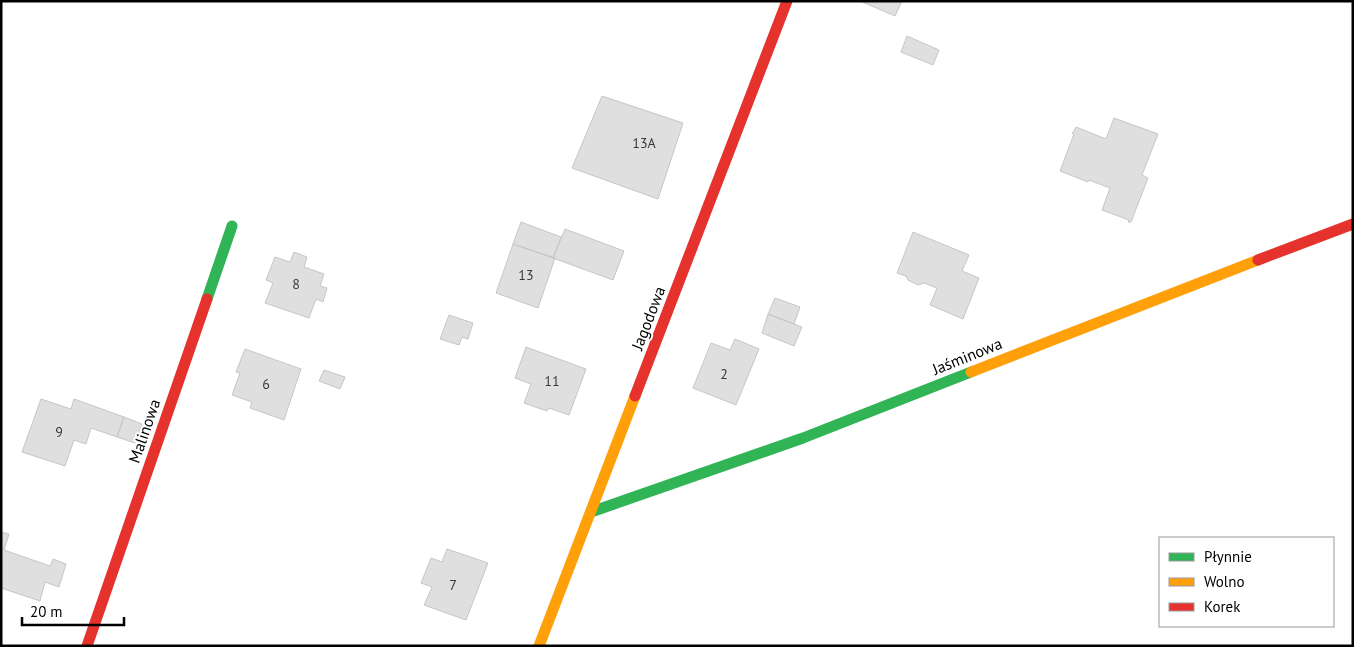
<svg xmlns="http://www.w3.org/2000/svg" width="1354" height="647" font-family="'PT Sans',sans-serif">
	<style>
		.building { fill: #dfdfdf; stroke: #c6c6c6 }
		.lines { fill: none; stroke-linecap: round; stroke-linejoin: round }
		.fast { stroke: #30b455; stroke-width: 11 }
		.slow { stroke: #ff9f0a; stroke-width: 11 }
		.jam { stroke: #e5322d; stroke-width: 11 }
		.labels { text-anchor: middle; stroke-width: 4; stroke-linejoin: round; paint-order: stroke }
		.number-label { font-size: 14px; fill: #383838 }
		.street-label { font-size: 16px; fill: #000; stroke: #fff }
	</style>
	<rect width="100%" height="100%" fill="#fff"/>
	<path class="building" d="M860,1H902L895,16Z
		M907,36L939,50L933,65L901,52Z
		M602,96L683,123L658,199L572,168Z
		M1114,118L1158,134L1142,175L1148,178L1131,222H1128L1129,220L1102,210L1110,188L1089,180L1088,182L1060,171L1074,134L1072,133L1074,131L1076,127L1106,139Z
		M521,222L561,237L553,258L513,244Z
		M565,229L624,251L613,280L553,258Z
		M913,232L969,255L962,271L979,278L963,319L930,305L937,288L924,283L918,285L908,280L906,276L897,273Z
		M513,244L555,258L538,308L496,293Z
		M294,252L307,257L304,267L324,274L320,286L327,288L323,302L316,299L309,318L265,303L273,283L266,280L275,257L290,262Z
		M775,298L800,307L794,324L768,314Z
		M768,314L802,327L794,346L762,333Z
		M449,315L473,323L468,339L462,337L459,345L440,339Z
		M735,339L759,349L736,405L693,388L711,343L730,350Z
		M526,347L586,369L569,415L549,408L547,411L524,403L531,384L515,378Z
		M245,349L301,369L284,420L250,408L252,402L232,395L240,373L236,372Z
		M324,370L345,377L340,389L319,381Z
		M41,399L71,409L74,399L124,417L117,437L91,428L86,444L74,440L65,466L22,452Z
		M124,417L142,424L135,443L117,437Z
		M1,532L9,534L4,550L50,566L53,559L66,564L59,587L45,582L40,601L1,588Z
		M447,549L488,563L466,620L424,605L432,587L421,583L431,558L442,562Z"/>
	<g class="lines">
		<path class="fast" d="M207,299L232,226
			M591,512L803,438L971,372"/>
		<path class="slow" d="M971,372L1258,260
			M539,646L635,396"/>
		<path class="jam" d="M1258,260L1353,224
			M635,396L787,1
			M87,646L207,299"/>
	</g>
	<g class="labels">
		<g class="number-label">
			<text x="644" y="148">13A</text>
			<text x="526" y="280">13</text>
			<text x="296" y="289">8</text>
			<text x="724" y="379">2</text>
			<text x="552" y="386">11</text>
			<text x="266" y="389">6</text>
			<text x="59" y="437">9</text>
			<text x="453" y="590">7</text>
		</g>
		<g class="street-label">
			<text transform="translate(648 318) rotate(-69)" y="6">Jagodowa</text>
			<text transform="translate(967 356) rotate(-22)" y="6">Jaśminowa</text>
			<text transform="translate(144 431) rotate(-71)" y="6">Malinowa</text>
		</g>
	</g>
	<rect width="1354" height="647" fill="none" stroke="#000000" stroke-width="5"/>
	<rect x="1159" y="537" width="175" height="90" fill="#ffffff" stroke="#999999"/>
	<rect x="1169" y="553" width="25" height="8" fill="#30b455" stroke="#999999"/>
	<text x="1204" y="562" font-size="15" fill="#000000">Płynnie</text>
	<rect x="1169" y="578" width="25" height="8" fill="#ff9f0a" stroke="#999999"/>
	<text x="1204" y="587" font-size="15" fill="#000000">Wolno</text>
	<rect x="1169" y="603" width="25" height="8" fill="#e5322d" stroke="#999999"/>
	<text x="1204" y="612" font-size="15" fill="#000000">Korek</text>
	<path d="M22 617v8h102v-8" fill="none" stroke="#000000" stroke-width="2.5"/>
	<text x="30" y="617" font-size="15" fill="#000000" stroke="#ffffff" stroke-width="4" paint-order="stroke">20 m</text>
</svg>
